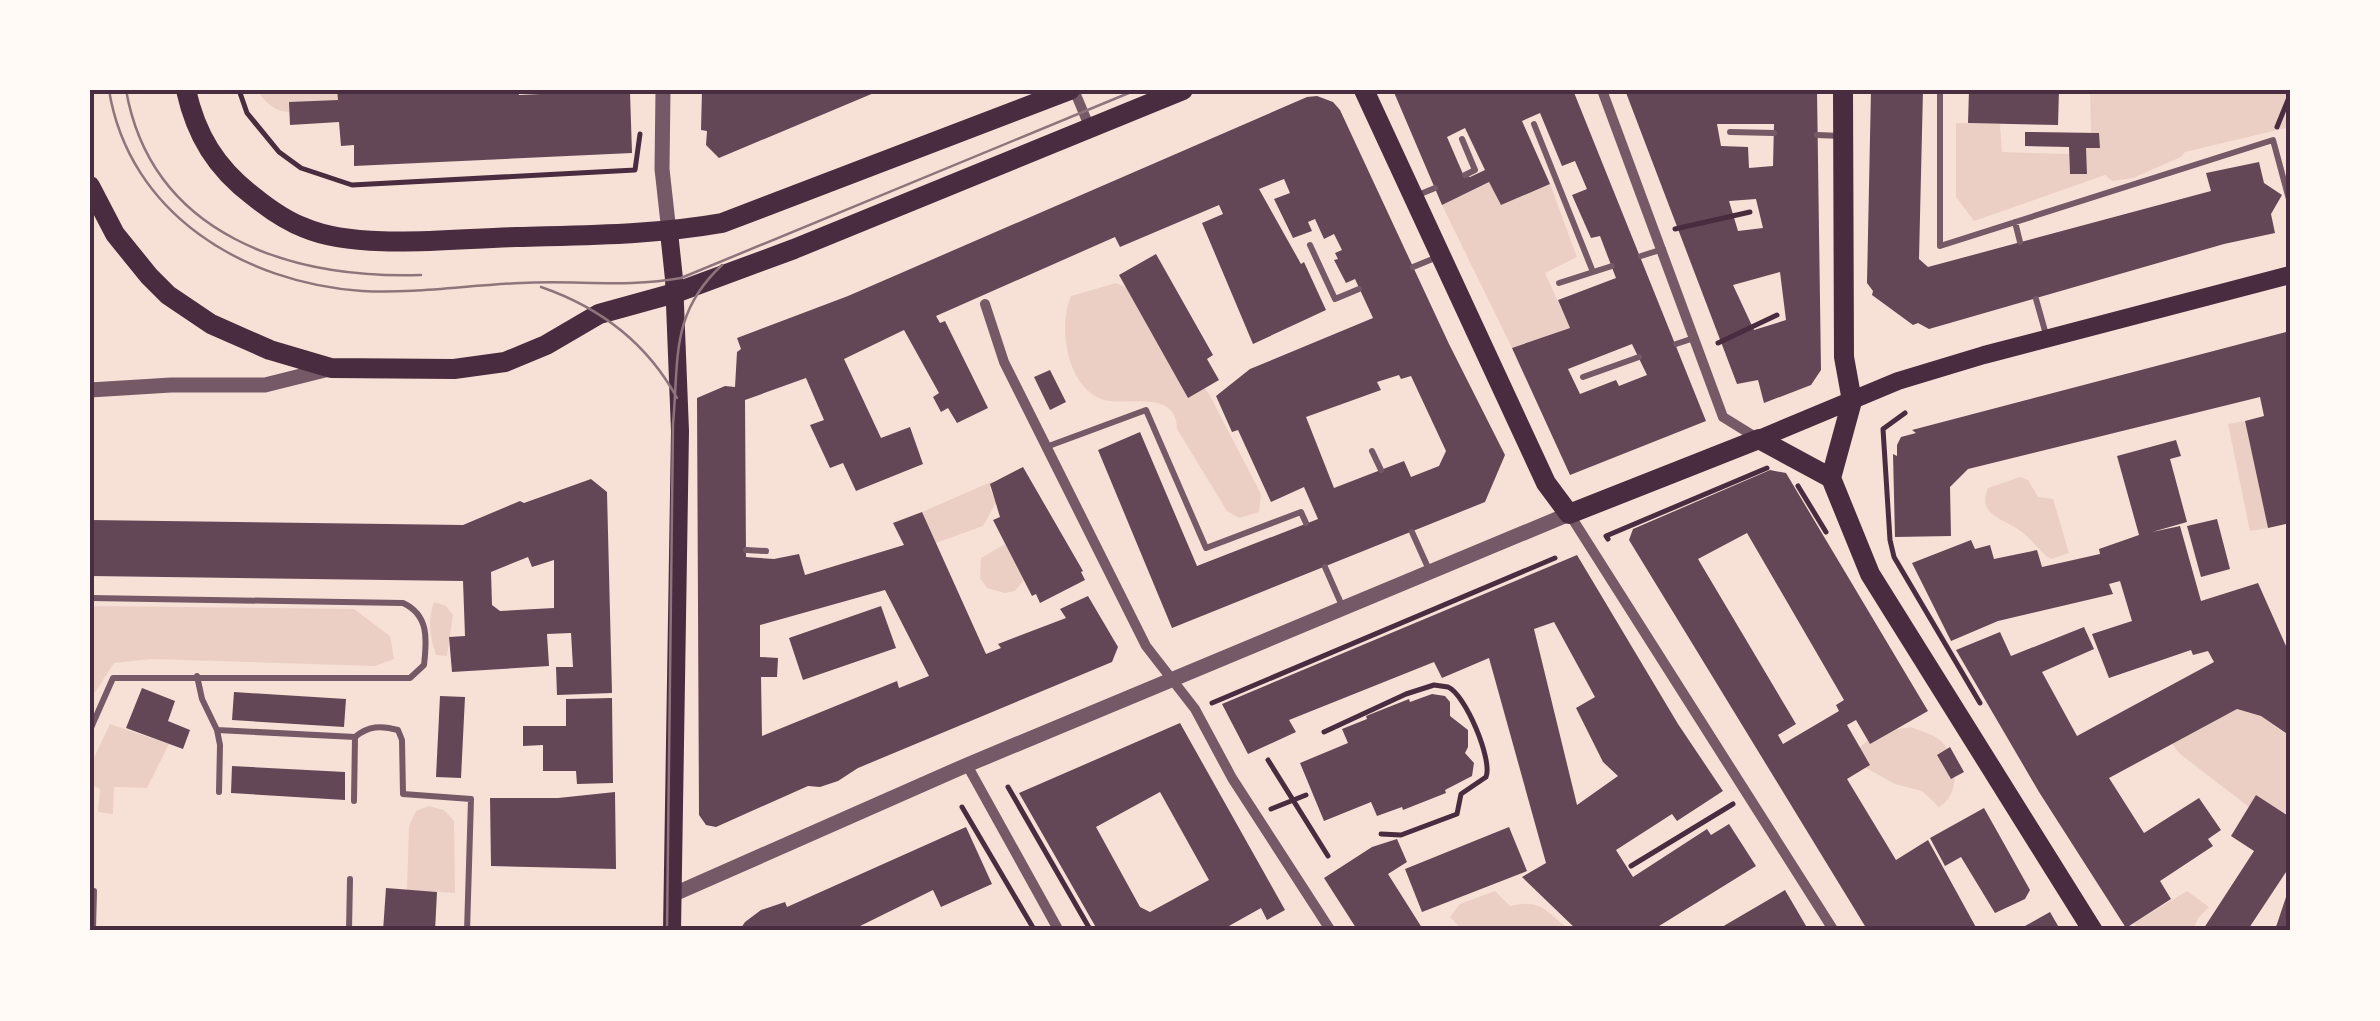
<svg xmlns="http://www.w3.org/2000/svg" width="2380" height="1021" font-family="'IBM Plex Sans',sans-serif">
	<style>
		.green { fill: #ebcfc5 }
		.building { fill: #644757; fill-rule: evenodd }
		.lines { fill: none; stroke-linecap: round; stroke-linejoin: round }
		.path { stroke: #4a2c40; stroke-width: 5 }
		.service { stroke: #755966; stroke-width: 6 }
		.minor { stroke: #755966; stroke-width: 10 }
		.tertiary { stroke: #755966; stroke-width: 15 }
		.secondary { stroke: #4a2c40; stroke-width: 18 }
		.primary { stroke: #4a2c40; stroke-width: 20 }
		.tram { stroke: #8f747c; stroke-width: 2.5 }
		.neatline { fill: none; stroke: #4a2c40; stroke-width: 4 }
	</style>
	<rect width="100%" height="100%" fill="#f7e1d7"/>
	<path class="green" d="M257,90H337L338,100C304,109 280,126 257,90Z
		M2090,90H2290V127L2185,152L2181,157L2133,178L2112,181L2105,175L1974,221L1956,197V123L2000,124L2002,152L2069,154L2070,174H2086V148L2100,147L2099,133H2091Z
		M1489,182L1501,205L1550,184L1577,257L1545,273L1570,328L1512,348L1442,205Z
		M1116,283L1132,290L1209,394L1261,494L1259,512L1239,518L1227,511L1177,429C1176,387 1124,408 1101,399C1066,385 1058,326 1071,296Z
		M2245,421L2268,528L2250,531L2228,424Z
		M2020,477L2028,480L2038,497L2053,499L2069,553L2051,559C2039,552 2033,540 2022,532C2006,519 1976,516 1988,488Z
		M993,481L990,488L996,503L983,526L936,543L922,512Z
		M1005,544L1024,580L1015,591L1005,593L987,588L980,578L981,558Z
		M434,602L446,606L453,615L447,656L436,655C430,636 427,621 434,602Z
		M94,606L354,609L390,636L394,659L375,666L151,659L114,663L90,700V608Z
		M2237,709L2261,716L2290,737V807L2286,814L2257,796L2249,807L2180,754L2172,744Z
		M110,724L169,744L147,788L114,787L113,814L98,812L100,789L90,784V766Z
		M1911,727C1920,731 1934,734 1941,741C1958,758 1961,795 1939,807L1922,791L1895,784L1857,763L1854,752L1878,732Z
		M429,806L444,810L454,821L455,893L407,890L409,826L416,811Z
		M1495,891L1510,906C1542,898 1547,913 1571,931H1463L1450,917L1460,904Z
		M2187,891L2209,907L2198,918L2193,931L2137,929L2134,923Z"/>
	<path class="building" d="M337,90H518L519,95L627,90L630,92L632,153L354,166V145L341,146L339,122L290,125L289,102L338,100Z
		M702,90H881L719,158L706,145L707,131L701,130Z
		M1393,90H1573L1706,421L1570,475L1512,348L1570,328L1558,300L1616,278L1600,236L1591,238L1572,195L1587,189L1575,161L1562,166L1540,113L1522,121L1550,184L1501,205L1489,182L1442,205ZM1465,128L1485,170L1470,177L1463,174L1447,137ZM1632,344L1647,375L1619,386L1616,380L1580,394L1568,369Z
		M1625,90H1817L1821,370L1811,385L1764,403L1758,380L1737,384ZM1717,124H1774L1773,166L1749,168L1748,147L1721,146ZM1756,199L1763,228L1738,231L1729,201ZM1780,272L1786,320L1754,330L1733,285Z
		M1871,90H1923L1919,259L1928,267L2211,191L2206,173L2259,162L2264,183L2282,195L2271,214L2275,233L2224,244L1929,329L1918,323L1913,325L1872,295L1873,291L1867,283Z
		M1969,90H2059L2058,125L1968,123Z
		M1317,96L1333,102L1340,110L1449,344L1505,455L1485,502L1172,628L1098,450L1140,432L1197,566L1318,519L1304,487L1271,502L1238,430L1232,432L1216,396L1250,369L1373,318L1355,279L1346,283L1334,260L1338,259L1335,253L1342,250L1334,234L1324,239L1315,219L1308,222L1312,231L1293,238L1274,199L1290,193L1284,179L1259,189L1301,264L1304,262L1326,310L1253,344L1202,223L1223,214L1219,205L1120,247L1115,237L936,316L940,323L945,321L988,408L957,423L948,408L941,412L933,397L939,393L904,330L844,359L881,438L910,427L923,464L856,491L843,463L830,468L810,425L824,420L806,378L745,400L746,557L774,559L799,554L805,575L904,545L893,523L922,512L986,654L1001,648L998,644L1066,618L1060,609L1088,596L1118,647L1112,662L858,768L838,781L820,787L808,786L716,827L706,825L699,815L697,398L725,386L735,387L737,352L741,349L737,338L848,296L1307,97ZM1399,375L1401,379L1411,376L1446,451L1439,466L1411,477L1404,461L1334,488L1306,417L1381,390L1377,382ZM885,590L929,676L899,688L897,681L762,736L761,677H777L778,658L760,657V625Z
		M2025,132L2099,133L2100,148H2086L2087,174H2070L2069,147L2025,146Z
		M1156,254L1213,355L1207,359L1219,380L1188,398L1119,275Z
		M2290,331V523L2268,528L2245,421L2264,416L2260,397L1968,469L1950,487L1951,536L1895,537L1893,454L1897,456V445L1901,437L1916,433L1912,430Z
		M1050,370L1066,402L1050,410L1034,377Z
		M2176,440L2181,456L2170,459L2187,522L2152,532L2180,526L2201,601L2258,583L2290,655V736L2261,716L2237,709L2109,778L2144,833L2199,798L2221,830L2208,839L2213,846L2160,881L2171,899L2126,928L2039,792L1956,650L2000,632L2011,656L2084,627L2094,649L2042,672L2077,736L2214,662L2208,651L2193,655L2191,650L2109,678L2092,634L2132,621L2120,581L2109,584L2113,594L1998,621L1951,641L1912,563L1971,540L1975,549L1990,545L1994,559L2037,550L2042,567L2100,554L2099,549L2139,535L2117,456Z
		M1023,467L1083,571L1081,572L1085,580L1040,603L1036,594L1032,596L993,520L1000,517L990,484Z
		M1770,470L1786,473L1928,711L1870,744L1856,720L1847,725L1870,765L1847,779L1896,860L1928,840L1978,931H1868L1629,540L1633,529ZM1747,533L1844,700L1836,705L1839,711L1783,744L1778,735L1796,724L1698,559Z
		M591,479L607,492L612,693L557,695L556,667H573L571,633L547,634L549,666L452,672L449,637L465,636L463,581L90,576V520L463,525L520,501L524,503ZM528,557L532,567L554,560V608L500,611L492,605L491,572Z
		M2217,519L2230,569L2201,577L2187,526Z
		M1577,555L1678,724L1723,791L1677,821L1672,814L1616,850L1633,877L1707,829L1711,835L1729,824L1756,866L1651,931H1578L1522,877L1546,863L1489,658L1442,678L1434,662L1289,720L1296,732L1248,754L1222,704ZM1554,622L1595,697L1576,708L1603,762L1618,776L1577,805L1534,629Z
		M881,606L896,648L803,680L789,638Z
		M142,688L175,701L168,721L190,730L183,749L126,728Z
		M234,692L346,699L344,727L232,720Z
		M1432,694L1445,696L1450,702V716L1468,730V747L1465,753L1474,763L1472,776L1445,790L1446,793L1403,810L1402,807L1377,816L1371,802L1324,821L1300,763L1348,743L1342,729L1367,719L1366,716L1409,699L1410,702Z
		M440,696L465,697L461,778L436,777Z
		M612,698L613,783L577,784L576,771H543V745L523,746V726H566V699Z
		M1180,723L1285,910L1267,920L1261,908L1220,931H1098L1019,793ZM1160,792L1209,880L1150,912L1140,907L1096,827Z
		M1950,747L1964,772L1951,779L1937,755Z
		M232,766L345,772V800L231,793Z
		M615,792L616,869L491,866L490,798H558Z
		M2256,795L2290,817V866L2247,931H2202L2254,851L2231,836Z
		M1984,808L2030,890L2025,899L1995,913L1961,857L1945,866L1930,838Z
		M966,827L992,884L941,907L933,890L850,931H739L745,922L761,910L785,902L787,907Z
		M1509,827L1527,871L1422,912L1405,869Z
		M1397,839L1407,862L1388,874L1424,931H1358L1324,878L1372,847Z
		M386,888L437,892L435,931H383Z
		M2289,888L2290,931H2274L2277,924Z
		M1785,890L1809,931H1715L1775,896Z
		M2050,912L2061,931H2016L2034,921Z"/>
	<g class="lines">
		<path class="path" d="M239,90L247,113L279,152L301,168L352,185L635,170L640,134
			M2277,127L2290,95
			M1675,229L1750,212
			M1718,343L1777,315
			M1905,413L1883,429L1890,540L1894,557L1980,703
			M1798,486L1826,532
			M1608,539L1606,536L1767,468
			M1212,703L1555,558
			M1324,732L1406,694L1434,685L1448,687C1465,694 1493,760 1486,777L1461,794L1457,814L1401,835L1381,834
			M1268,760L1328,856
			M1008,787L1091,931
			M962,807L1035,931
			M1271,809L1306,795
			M1631,866L1733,804"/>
		<path class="service" d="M1940,90V246L2273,140L2290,203
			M1534,124L1593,272
			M1730,132L1774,133
			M1817,135L1841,136
			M1462,139L1475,170L1465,175
			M1418,195L1435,188
			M2015,222L2020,242
			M1310,245L1335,299L1359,289
			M1641,256L1663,249
			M1413,267L1435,258
			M1559,283L1612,266
			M2036,299L2047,338
			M1676,344L1694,338
			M1583,377L1639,357
			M1046,447L1146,410L1206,548L1301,512L1306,523
			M1372,451L1381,470
			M1412,532L1430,572
			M746,550L766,551
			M1325,567L1343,608
			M90,598L403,603C429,615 427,639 424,665L410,678H113L90,730
			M197,676L202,699L217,730L355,737C368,726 381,725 398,730L402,740L403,794L471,799L467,931
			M217,730L220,745L219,792
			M354,801L355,737
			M90,891H94L93,929L131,931
			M349,931L350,879"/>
		<path class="minor" d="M1074,90L1090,128
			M1602,90L1723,417L1757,438
			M985,304L1004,362L1146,646L1195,709L1232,778L1331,931
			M1570,515L1834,931
			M967,765L1059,931"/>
		<path class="tertiary" d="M663,90L662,169L669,232
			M90,390L171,385H265L329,369
			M672,895L967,765L1569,514"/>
		<path class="secondary" d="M669,232L674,279L680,431L672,931
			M1759,439L1898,381L1984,355L2290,275"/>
		<path class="primary" d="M186,90C196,135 216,168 253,196C269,209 286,221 305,228C359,251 457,238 517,237C585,235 654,235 722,223L1070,90
			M1364,90L1546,483L1569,514L1759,439L1831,478L1870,574L2093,931
			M90,186L115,234L149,276L168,295L211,324L270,350L331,368L454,369L505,362L546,345L599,314L675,293L794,249L1183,90
			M1831,478L1852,401L1844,357L1843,90"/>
		<path class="tram" d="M109,90C129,214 244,283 362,291C415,294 469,285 521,283C575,280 628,288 681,278L1136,90
			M126,90C152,236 291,279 421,275
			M541,287C599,307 647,343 677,398
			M667,931L673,424C679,359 670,313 722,265"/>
	</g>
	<rect width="2380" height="1021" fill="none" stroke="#fffaf5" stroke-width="185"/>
	<rect x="92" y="92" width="2196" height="836" class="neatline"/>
</svg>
